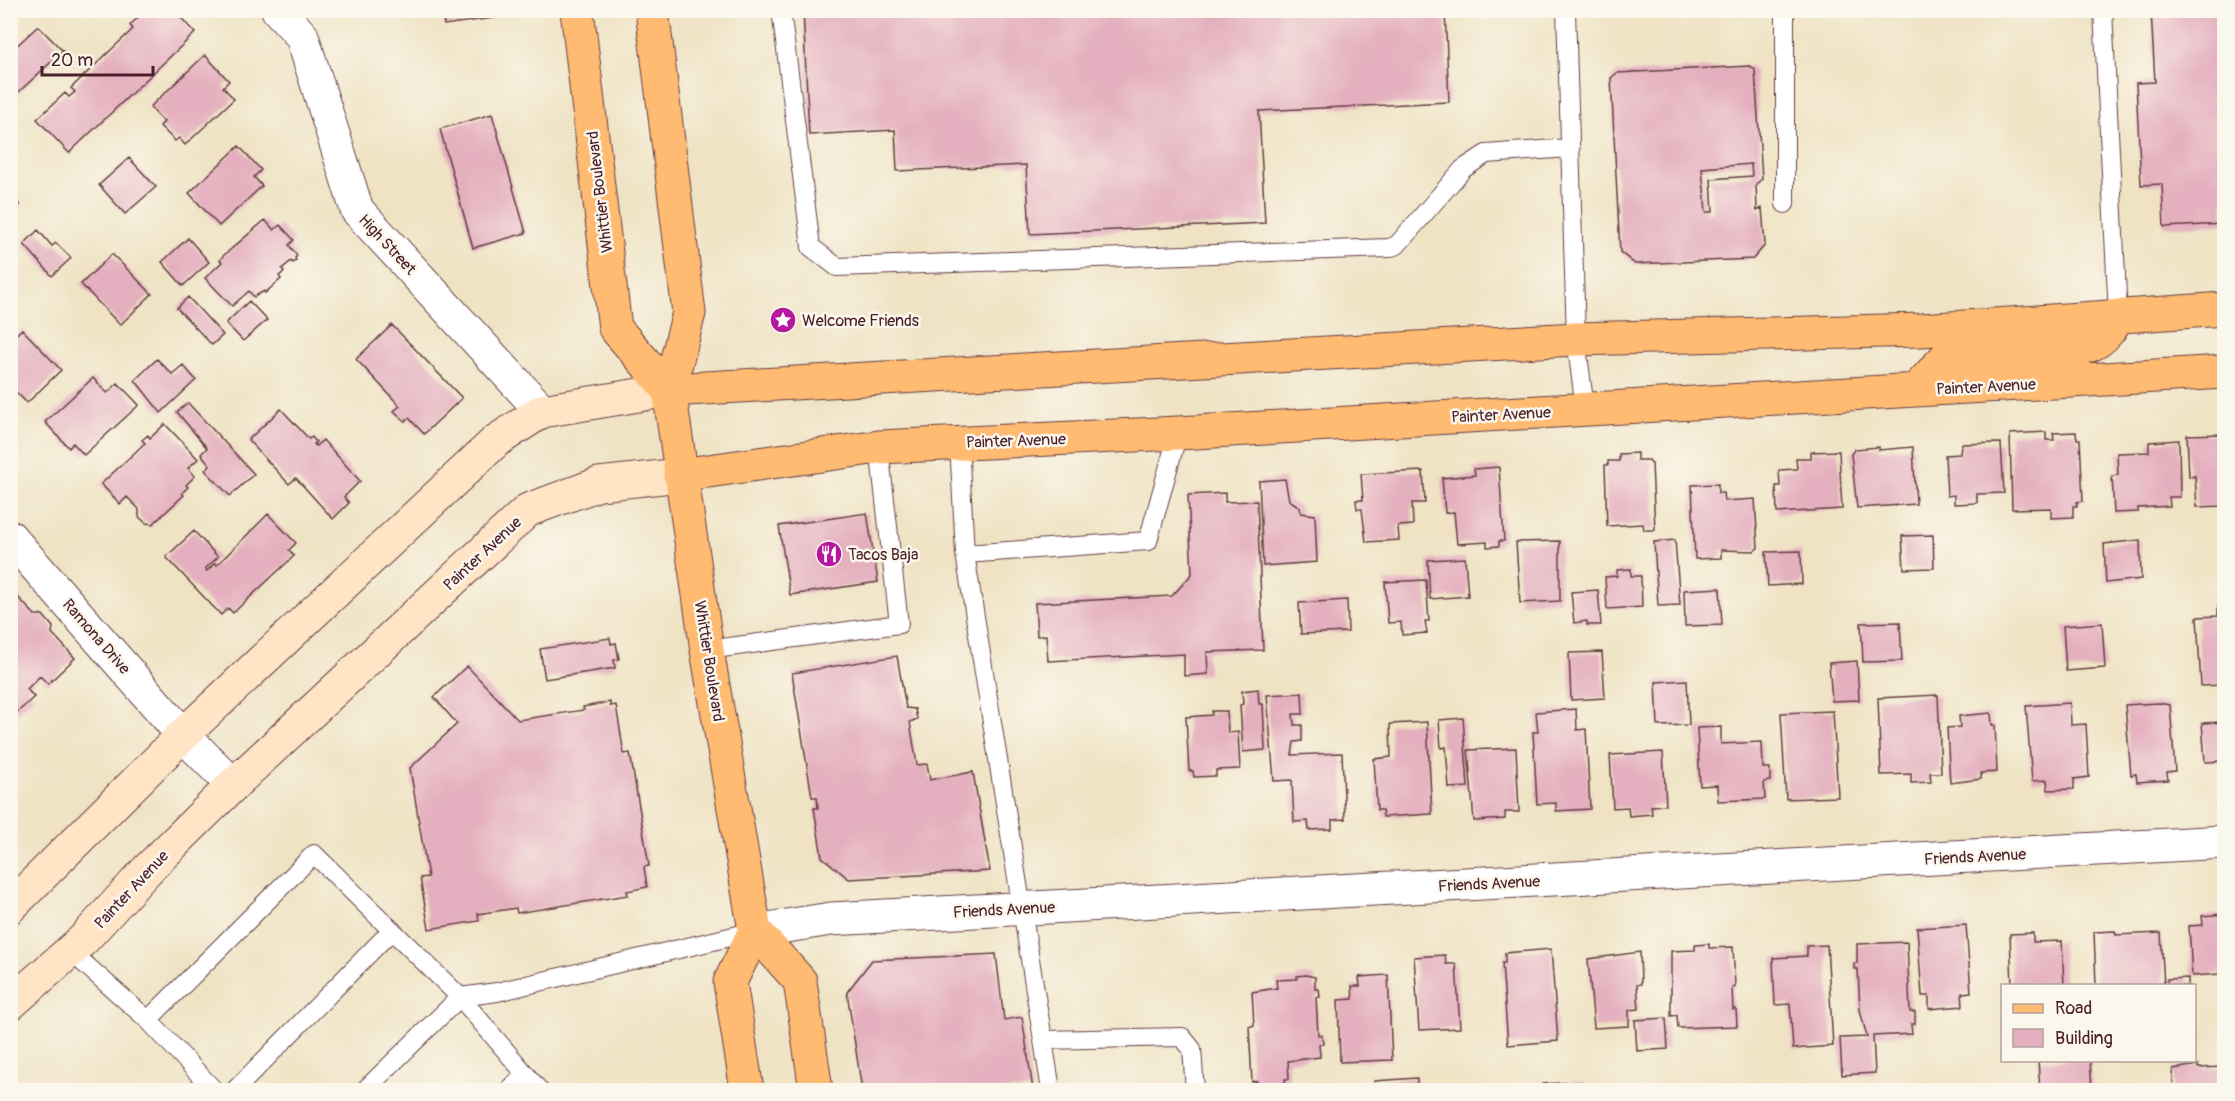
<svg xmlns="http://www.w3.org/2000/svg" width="2235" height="1101" font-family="Pangolin,sans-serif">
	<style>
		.building { fill: #e4afbe; fill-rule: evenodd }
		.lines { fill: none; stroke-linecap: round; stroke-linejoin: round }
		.service-casing { stroke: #633c42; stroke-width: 20 }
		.minor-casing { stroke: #633c42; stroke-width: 35 }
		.secondary-casing { stroke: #633c42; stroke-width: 35 }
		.primary-casing { stroke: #633c42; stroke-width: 35 }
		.service { stroke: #fff; stroke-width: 18 }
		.minor { stroke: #fff; stroke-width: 33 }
		.secondary { stroke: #ffe4c6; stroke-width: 33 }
		.primary { stroke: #ffbb71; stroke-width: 33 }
		.labels { text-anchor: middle; stroke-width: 5; stroke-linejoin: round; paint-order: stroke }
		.street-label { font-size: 16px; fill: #4a1f2b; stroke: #fbf7ec }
		.poi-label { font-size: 16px; fill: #4a1f2b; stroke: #fbf7ec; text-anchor: start }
	</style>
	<rect width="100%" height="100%" fill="#fbf7ec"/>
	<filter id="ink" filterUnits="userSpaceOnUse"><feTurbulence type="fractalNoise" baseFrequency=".0167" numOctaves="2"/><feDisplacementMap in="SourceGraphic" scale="12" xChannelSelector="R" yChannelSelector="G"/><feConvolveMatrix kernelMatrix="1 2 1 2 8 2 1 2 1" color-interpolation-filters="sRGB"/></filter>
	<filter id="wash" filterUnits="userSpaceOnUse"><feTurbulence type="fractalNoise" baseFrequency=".008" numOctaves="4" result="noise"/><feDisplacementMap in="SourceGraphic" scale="24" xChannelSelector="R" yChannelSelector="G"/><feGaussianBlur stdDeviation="1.35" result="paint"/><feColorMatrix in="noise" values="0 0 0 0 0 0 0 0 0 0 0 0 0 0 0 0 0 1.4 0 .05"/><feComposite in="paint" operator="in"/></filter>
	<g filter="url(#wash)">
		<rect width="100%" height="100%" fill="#efe3c4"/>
		<g id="blocks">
			<path class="building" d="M146,10H174L195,33L69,153L37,119L65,93L69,97L75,92L71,88L133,29L130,25Z
				M442,10H528L529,13L444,25Z
				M803,10H1445L1449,102L1259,111L1265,223L1030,234L1026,165L897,171L895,130L809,135Z
				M2151,10H2224V224L2164,227L2162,184L2141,185L2136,83L2155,82Z
				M38,26L63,51L10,100V52Z
				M205,55L229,81L223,87L234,99L185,145L179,138L175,141L160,126L164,122L150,107Z
				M1750,66L1755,70L1762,179L1756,184L1757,211L1762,208L1765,245L1753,259L1635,264L1620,252L1611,78L1617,73ZM1751,164L1752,176L1711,179L1713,212H1706L1702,168Z
				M492,114L526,233L473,248L440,129Z
				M239,146L261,170L254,177L262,186L219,226L189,193Z
				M129,158L156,187L125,214L99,185Z
				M10,195L20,205L10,214Z
				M265,220L274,230L280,225L294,240L289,245L297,256L295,258L296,260L293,263L291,261L282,269L284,272L279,276L281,279L265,293L264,291L254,297L249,291L232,306L205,278L222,262L220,260L223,256Z
				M38,230L52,246L56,243L71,258L52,276L24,244Z
				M188,238L209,262L183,286L162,262Z
				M112,254L152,294L120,325L81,284Z
				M188,297L223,335L212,345L177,308Z
				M249,301L267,320L243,341L226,323Z
				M392,325L462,398L424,434L409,418L405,421L394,411L400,406L356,359Z
				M22,329L61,370L27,403L13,389L10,391V340Z
				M157,359L172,374L183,365L196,380L161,413L135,380Z
				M93,378L107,393L118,383L139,405L84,455L73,443L69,448L45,422Z
				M188,403L254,474L230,496L205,470L210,465L201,454L207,448L177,412Z
				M281,409L309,439L312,437L316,442L314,444L316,446L323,440L360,481L344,497L349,503L333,519L296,478L289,484L248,440Z
				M165,424L198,459L188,468L195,476L186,485L188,487L182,493L184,495L153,524L146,523L139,517V509L127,497L120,504L101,484L145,443L142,440L148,435L150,438Z
				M2046,432V440H2054L2053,433L2076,432L2077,439H2080L2083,501L2077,502V506H2073V517L2051,518V508L2012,509L2010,434Z
				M2224,434V506L2197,507L2195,476L2189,477L2187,435Z
				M2179,440L2180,497H2169L2170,506L2138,508V512L2114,513L2112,476L2118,475L2117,453L2149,452V442Z
				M2001,443L2004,493L1977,494V503L1954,504V495L1947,496L1945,455L1960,454L1961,444Z
				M1879,447V450L1913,447L1916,504L1857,508L1851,454L1855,449Z
				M1839,451L1842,509L1777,513L1776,486H1780L1779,470L1797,469L1796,458H1811V452Z
				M1637,453V460H1649L1652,464L1655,530H1644L1643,524L1607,526L1605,465H1608V461H1619V454Z
				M1499,467L1504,541H1499V546L1487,547V542L1457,544L1454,512L1445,513L1442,478L1475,475L1474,469Z
				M1423,471L1425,503H1412L1413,525L1398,526L1399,540L1366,542L1362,509H1357L1356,500H1363L1361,474Z
				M1285,479L1289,500L1300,507L1301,513L1315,515L1317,562L1263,566L1259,481Z
				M1718,484V493H1723L1724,501L1755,499L1758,548L1754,551L1721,550V558L1695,559L1692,485Z
				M1225,493V502L1257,501L1263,650L1207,652L1208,674L1184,676V654L1048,661L1046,635L1037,636L1035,603L1172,596L1192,574L1188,495Z
				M867,513L878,582L790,595L779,526Z
				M268,514L296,543L289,550L294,556L233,613L228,608L221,615L166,557L194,531L218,557L205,569L207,571L215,563L217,565Z
				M1933,535L1934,568L1904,569L1902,536Z
				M1675,540L1680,605L1658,606L1654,542Z
				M2140,540L2141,579L2106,583L2104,544Z
				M1560,541V601L1520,603L1516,542Z
				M1801,551L1802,584L1768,586L1766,552Z
				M1465,558L1468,596L1430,599L1428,560Z
				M1631,569V576H1641L1642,607L1607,609L1605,577L1617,576V570Z
				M1426,580L1429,621H1425L1427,633L1402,635L1401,622L1388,623L1385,582Z
				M1720,588L1722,625L1685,626L1684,590Z
				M1598,590L1601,625H1587V621L1574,623L1571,592Z
				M12,591L35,615H43L53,627L52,633L75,658L48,684L40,676L27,689L34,697L10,719Z
				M1347,600L1348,632L1301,634L1299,603Z
				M2224,604V685L2201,686L2197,617L2218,616V605Z
				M1900,622L1902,661L1863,662L1861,623Z
				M2102,623L2105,668L2066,671L2063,626Z
				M610,638L611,644L616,643L619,659L614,660L615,668L545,679L540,649Z
				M1602,652L1605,698L1571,700L1569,653Z
				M897,656L906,708L915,709L917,719L910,722L917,765L927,764L930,780L973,772L990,871L849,879L822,857L814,808H818L817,797H812L792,673Z
				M1857,661L1859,700L1832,701L1829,663Z
				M467,666L518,720L584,710L583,707L610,702V706L616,705L624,754L630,753L649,866L644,867L647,887L627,891L628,895L517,913L516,908L478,914L479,921L429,929L420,878L428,877L410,768L457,724L434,697Z
				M1687,680L1689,725L1658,726L1656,682Z
				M1258,689L1259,704H1263L1265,750L1243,752L1240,705L1243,704L1242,691Z
				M1302,693L1303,714H1293L1294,725H1302V741L1294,742L1292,755L1342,753L1345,819L1332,820V829L1309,830L1308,821L1294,822L1292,780L1274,781L1267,695Z
				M1938,695L1941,773H1930L1931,782L1911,783V774L1881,775L1878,698Z
				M2070,703L2071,725L2086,724L2089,777L2074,779V789L2048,790L2047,780L2032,781L2026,706Z
				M2158,703L2170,705L2175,771L2167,772L2168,780L2137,782L2136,774L2131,775L2125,705Z
				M1576,709L1577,730L1586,729L1590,809L1556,811V803L1537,804L1533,732H1538L1536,712Z
				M1212,711H1227L1228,733L1238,732L1240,769L1216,770V776L1194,777L1193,771H1189L1186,717L1212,715Z
				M1833,711L1838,797L1786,799L1781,713Z
				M1991,713L1992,725H1995L1997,772L1981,773V779L1950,783L1947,728L1960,727L1959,716Z
				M1463,718L1468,787L1449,788L1446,747L1441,748L1439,720Z
				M1427,722L1432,814L1383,817L1382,810H1377L1374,759L1391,757L1390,724Z
				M2224,722V761L2205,762L2202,723Z
				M1721,727V744L1762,742L1763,768H1770V781L1764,782L1765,799L1718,801L1717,785L1700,786L1697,728Z
				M1516,748L1519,812H1505V819L1474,821L1468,750Z
				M1663,752L1666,805L1651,806L1652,814L1629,816L1628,807L1613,808L1610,755Z
				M2224,914V970L2219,971L2220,974L2192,976L2189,926L2203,925L2202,916Z
				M1966,925L1971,992L1962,993L1963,1006L1929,1009V996H1922L1917,928Z
				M2115,931L2116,935L2161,933L2164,986H2096L2094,932Z
				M2033,933V942L2062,941L2064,986H2012L2010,934Z
				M1907,942L1910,1012H1915V1024H1911L1912,1034L1873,1036L1875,1073L1842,1075L1840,1038L1867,1037L1860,1010L1858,969H1854V963H1857V944Z
				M1709,944V948L1733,947L1735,987H1732L1733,1010L1736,1009L1737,1026L1678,1028L1677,1015L1671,1016V951L1695,950V945Z
				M1827,945L1833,1046L1793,1049L1790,1004L1775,1005L1773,958L1807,956V946Z
				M1551,949L1558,1041L1508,1045L1502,963H1505V953Z
				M1640,952L1641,984L1637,985L1639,1009L1629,1010V1026L1594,1028L1588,959Z
				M996,954L1004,1020L1022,1017L1033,1090H862L847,992L872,960Z
				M1445,955L1446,964H1456L1460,1028L1419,1030L1414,957Z
				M1306,975L1315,977V989H1319L1320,997H1316L1318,1035H1322L1323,1044H1319L1320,1057L1288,1061L1289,1079H1285V1090H1258L1257,1081L1252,1082L1249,1026H1254L1252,992L1277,988L1276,980L1297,979V976Z
				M1388,975L1392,1060L1340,1062L1338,1000L1353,999L1352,986H1360L1359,977Z
				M2188,978V986H2167V979Z
				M1666,1018L1668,1049L1637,1051L1635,1020Z
				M2038,1060H2090L2092,1090H2040Z
				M2198,1065V1068L2224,1067V1090H2173V1069Z
				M1417,1078V1090H1375L1374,1081Z
				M1582,1082V1090H1543V1084Z
				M1753,1084V1090H1717V1086Z"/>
		</g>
	</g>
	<g filter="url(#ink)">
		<use href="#blocks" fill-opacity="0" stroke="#633c42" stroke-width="1.5"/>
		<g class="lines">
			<defs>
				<path id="service" d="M781,10L811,247L837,267L1389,248L1397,245L1463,169L1486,154L1570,148
					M1566,10L1576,339L1585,409
					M1785,10V204
					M2103,10L2118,316
					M959,442L965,554L1051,1090
					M965,554L1148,541L1178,433
					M707,650L899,624L879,447
					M70,951L148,1020L314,854L460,997L497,992L755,931
					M148,1020L214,1090
					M1043,1040L1182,1037L1192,1049L1195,1090
					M235,1090L392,930
					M365,1090L460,997L539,1090
					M509,1090L525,1074"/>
				<path id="minor" d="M278,10L302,36L357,210L542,411
					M10,537L183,735L233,785
					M755,931L831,919L2224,842"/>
				<path id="secondary" d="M10,907L183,735L496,441L542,411L669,390
					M10,1004L84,939L147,870L233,785L528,510L599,484L680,475"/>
				<path id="primary" d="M577,10L615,328L669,390
					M652,10L689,313L669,390L707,650L755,931L800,981L816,1090
					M669,390L1576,339L1921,330L2224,309
					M1916,390L1947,356C1984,350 2068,361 2098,341C2108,334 2113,326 2118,316
					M680,475L879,447L1178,433L2224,372
					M747,1090L730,982L755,931"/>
			</defs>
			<use href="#service" class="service-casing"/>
			<use href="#minor" class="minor-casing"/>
			<use href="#secondary" class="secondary-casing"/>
			<use href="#primary" class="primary-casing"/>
			<use href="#service" class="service"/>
			<use href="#minor" class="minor"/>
			<use href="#secondary" class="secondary"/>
			<use href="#primary" class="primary"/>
		</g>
	</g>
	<defs>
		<symbol id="sight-disc" viewBox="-11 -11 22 22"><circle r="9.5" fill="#b5179e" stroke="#fbf7ec"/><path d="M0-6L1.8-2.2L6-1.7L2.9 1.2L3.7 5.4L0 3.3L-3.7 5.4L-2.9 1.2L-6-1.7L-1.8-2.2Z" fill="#fff"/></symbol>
		<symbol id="restaurant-disc" viewBox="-11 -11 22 22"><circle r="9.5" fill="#b5179e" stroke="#fbf7ec"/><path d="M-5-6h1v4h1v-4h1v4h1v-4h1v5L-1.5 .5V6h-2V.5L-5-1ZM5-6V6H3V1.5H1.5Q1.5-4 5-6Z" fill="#fff"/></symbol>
	</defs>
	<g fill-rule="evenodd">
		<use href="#sight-disc" x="768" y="305" width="30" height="30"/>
		<use href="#restaurant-disc" x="814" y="539" width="30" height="30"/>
	</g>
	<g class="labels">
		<g class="street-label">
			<text transform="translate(599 192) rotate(-97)" y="6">Whittier Boulevard</text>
			<text transform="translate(388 244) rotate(47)" y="6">High Street</text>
			<text transform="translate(1986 386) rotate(-3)" y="6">Painter Avenue</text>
			<text transform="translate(1501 414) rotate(-3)" y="6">Painter Avenue</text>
			<text transform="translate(1016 440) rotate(-2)" y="6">Painter Avenue</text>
			<text transform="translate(482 553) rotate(-43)" y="6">Painter Avenue</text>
			<text transform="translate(97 636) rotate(49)" y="6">Ramona Drive</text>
			<text transform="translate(710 661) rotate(81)" y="6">Whittier Boulevard</text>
			<text transform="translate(1975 856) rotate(-3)" y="6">Friends Avenue</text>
			<text transform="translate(1489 883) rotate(-3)" y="6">Friends Avenue</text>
			<text transform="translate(131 889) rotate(-47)" y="6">Painter Avenue</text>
			<text transform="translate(1004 909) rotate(-3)" y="6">Friends Avenue</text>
		</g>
		<g class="poi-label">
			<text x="802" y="326">Welcome Friends</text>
			<text x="848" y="560">Tacos Baja</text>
		</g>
	</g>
	<rect width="2235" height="1101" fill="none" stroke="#fbf7ec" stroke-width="36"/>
	<rect x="2001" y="984" width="195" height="78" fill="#fbf7ec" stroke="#b4a19f" stroke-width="1.5"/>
	<rect x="2013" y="1004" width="30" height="9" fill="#ffbb71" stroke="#b4a19f" stroke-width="1.5"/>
	<text x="2055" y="1014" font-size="18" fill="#4a1f2b">Road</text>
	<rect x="2013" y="1029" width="30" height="18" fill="#e4afbe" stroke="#b4a19f" stroke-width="1.5"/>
	<text x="2055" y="1044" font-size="18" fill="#4a1f2b">Building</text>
	<path d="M42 66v9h111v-9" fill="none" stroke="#4a1f2b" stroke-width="3"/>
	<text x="51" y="66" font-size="18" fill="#4a1f2b" stroke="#fbf7ec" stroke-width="4.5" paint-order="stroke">20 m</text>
</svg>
